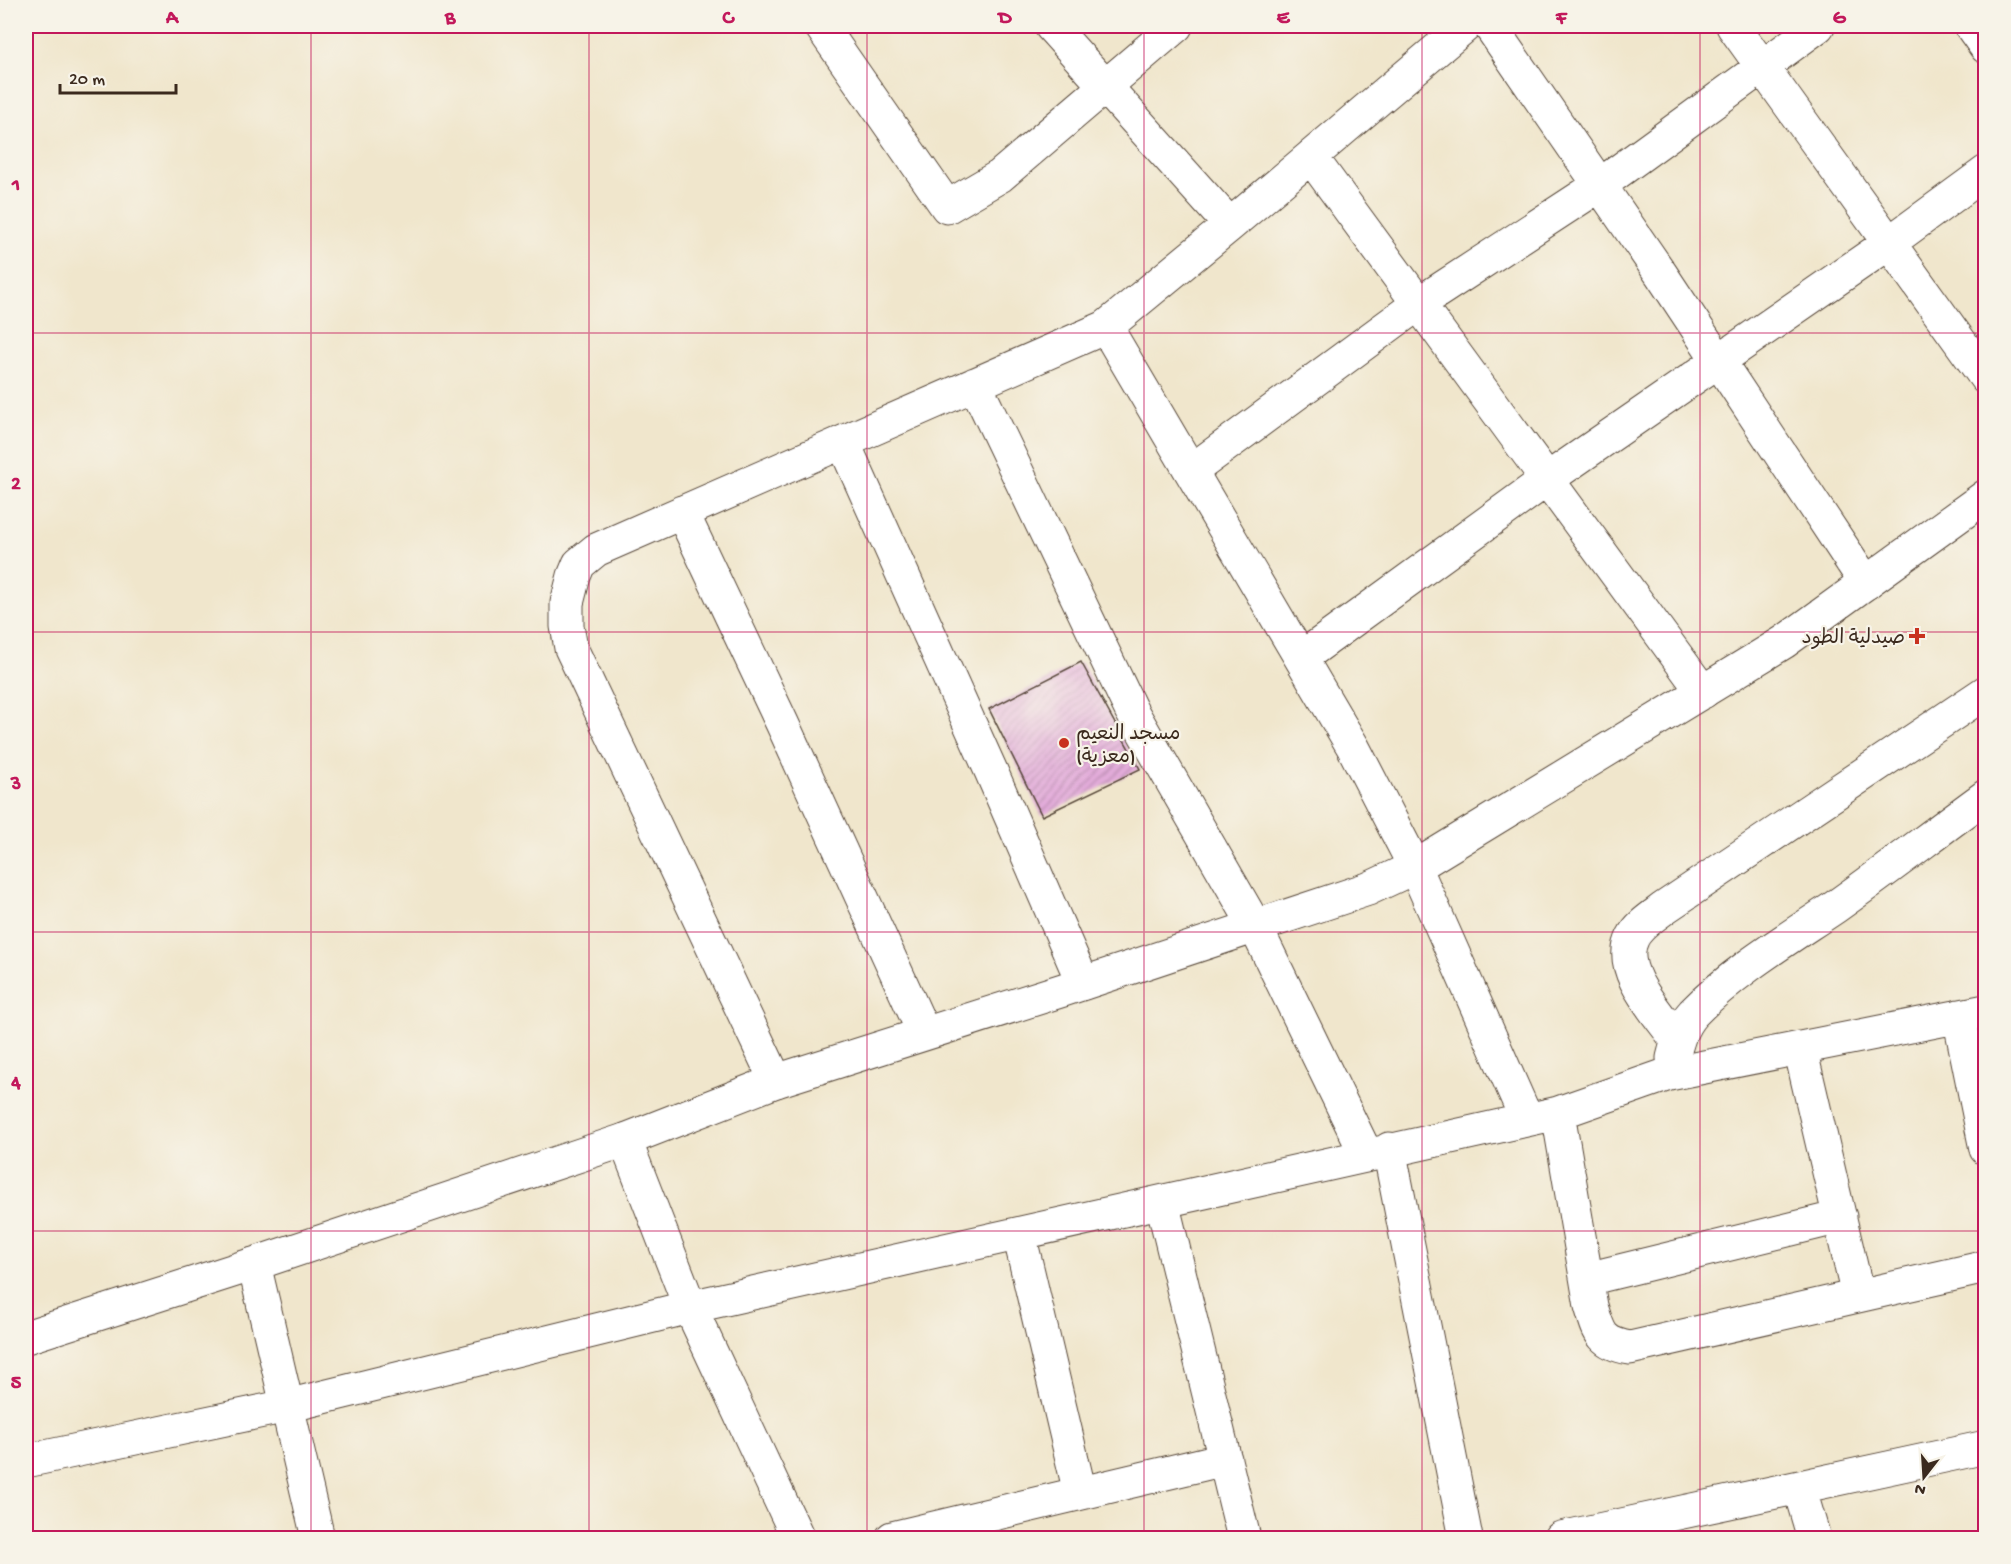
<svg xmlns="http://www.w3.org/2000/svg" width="2011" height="1564" font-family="'Gochi Hand','Playpen Sans Arabic',sans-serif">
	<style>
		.building { fill: url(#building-hatch) }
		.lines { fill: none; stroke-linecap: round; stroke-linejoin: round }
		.street-casing { stroke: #564638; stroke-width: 35 }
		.secondary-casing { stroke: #564638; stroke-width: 35 }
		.street { stroke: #fff; stroke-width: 33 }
		.secondary { stroke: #fff; stroke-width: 33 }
		.grid { fill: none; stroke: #c2185b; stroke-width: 1.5; stroke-opacity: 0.55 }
		.poi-dot { fill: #c8321e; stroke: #f7f3e8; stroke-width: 2 }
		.labels { text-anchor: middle; stroke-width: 4.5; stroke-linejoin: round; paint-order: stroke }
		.poi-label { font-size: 20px; fill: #3b2a1e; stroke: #f7f3e8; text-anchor: end }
		.neatline { fill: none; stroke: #c2185b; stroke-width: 2 }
		.grid-label { font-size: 20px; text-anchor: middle; font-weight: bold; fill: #c2185b }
	</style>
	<defs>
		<pattern id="building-hatch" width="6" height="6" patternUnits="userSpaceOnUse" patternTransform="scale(1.5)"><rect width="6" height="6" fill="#e3acda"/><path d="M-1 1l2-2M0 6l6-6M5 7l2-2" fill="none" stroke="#b98cb0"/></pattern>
	</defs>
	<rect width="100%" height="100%" fill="#f7f3e8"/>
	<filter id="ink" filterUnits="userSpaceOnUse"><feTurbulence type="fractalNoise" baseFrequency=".0167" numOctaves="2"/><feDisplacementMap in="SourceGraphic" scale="12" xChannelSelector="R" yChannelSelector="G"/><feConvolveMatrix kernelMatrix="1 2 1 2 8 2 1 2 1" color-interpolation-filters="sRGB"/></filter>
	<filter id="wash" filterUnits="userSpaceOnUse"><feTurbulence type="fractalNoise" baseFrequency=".008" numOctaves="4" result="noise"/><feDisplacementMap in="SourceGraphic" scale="24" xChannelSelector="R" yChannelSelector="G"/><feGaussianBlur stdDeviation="1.35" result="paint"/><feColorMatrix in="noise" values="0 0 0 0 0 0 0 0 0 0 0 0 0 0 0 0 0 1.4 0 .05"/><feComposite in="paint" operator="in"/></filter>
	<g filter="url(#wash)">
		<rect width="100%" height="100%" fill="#f0e6cc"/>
		<g id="blocks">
			<path class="building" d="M1081,662L1140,769L1042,816L989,709Z"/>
		</g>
	</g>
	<g filter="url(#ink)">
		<use href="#blocks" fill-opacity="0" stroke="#564638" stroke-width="1.5"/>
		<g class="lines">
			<defs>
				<path id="street" d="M821,26L947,207L1000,176L1176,26
					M1051,26L1230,225
					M1490,26L1661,274L1866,583
					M1733,26L1986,378
					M1971,26L1986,47
					M1311,157L1703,692
					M1106,327L1353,747L1415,867L1527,1120
					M975,384L1131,710L1255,926L1366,1154
					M843,442L991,771L1083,983
					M1191,471L1418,304L1600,185L1818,26
					M682,512L782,723L924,1033
					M1301,658L1546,480L1889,243L1986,172
					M1959,1016L1986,1149
					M1677,1040C1659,1014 1615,970 1633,937C1639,925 1654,916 1664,908L1986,692
					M1673,1058C1677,1042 1681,1026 1693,1013C1734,971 1786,940 1835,907C1886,871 1935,833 1986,796
					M776,1081L571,648L567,626V603L574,576L579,564L596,550L1106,327L1230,225L1465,26
					M1558,1113L1591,1306C1599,1332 1600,1343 1630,1348L1858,1296L1800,1048
					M625,1140L690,1307L798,1538
					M1389,1149L1466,1538
					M1162,1202L1244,1538
					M1019,1234L1080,1493
					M254,1264L318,1538
					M1587,1279L1840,1217
					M1858,1296L1986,1267
					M26,1461L287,1406L690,1307L1558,1113L1669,1074L1986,1011
					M1799,1487L1814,1538
					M892,1538L1225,1459
					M1561,1538L1986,1447"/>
				<path id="secondary" d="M26,1337L254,1264L625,1140L776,1081L1063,990L1368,889L1415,867L1784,642L1986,496"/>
			</defs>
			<use href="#street" class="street-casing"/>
			<use href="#secondary" class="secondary-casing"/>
			<use href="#street" class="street"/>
			<use href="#secondary" class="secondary"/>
		</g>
	</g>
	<path class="grid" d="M311,26V1538M589,26V1538M867,26V1538M1144,26V1538M1422,26V1538M1700,26V1538M26,333H1986M26,632H1986M26,932H1986M26,1231H1986"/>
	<g class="poi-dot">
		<path d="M1914 627h6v6h6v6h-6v6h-6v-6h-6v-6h6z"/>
		<circle cx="1064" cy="743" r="6"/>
	</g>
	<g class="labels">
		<g class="poi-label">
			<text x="1905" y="643">صيدلية الطود</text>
			<text x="1076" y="739" text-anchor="start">مسجد النعيم<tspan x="1076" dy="23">(معزية)</tspan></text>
		</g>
	</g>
	<rect width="2011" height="1564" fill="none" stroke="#f7f3e8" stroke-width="66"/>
	<g transform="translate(1924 1477) rotate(197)" stroke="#f7f3e8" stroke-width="4.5" paint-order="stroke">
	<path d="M0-4.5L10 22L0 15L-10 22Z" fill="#3b2a1e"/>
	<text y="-9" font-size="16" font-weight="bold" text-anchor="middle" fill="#3b2a1e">N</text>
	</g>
	<path d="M60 84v9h116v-9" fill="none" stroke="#3b2a1e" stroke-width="3"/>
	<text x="69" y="84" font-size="18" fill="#3b2a1e" stroke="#f7f3e8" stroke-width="4.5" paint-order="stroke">20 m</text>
	<rect x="33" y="33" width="1945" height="1498" class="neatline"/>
	<g class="grid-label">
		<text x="172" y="23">A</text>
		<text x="450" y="23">B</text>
		<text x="728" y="23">C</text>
		<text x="1005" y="23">D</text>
		<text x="1283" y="23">E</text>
		<text x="1561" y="23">F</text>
		<text x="1839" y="23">G</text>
		<text x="16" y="190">1</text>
		<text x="16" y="489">2</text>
		<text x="16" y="789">3</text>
		<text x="16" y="1088">4</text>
		<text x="16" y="1388">5</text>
	</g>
</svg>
